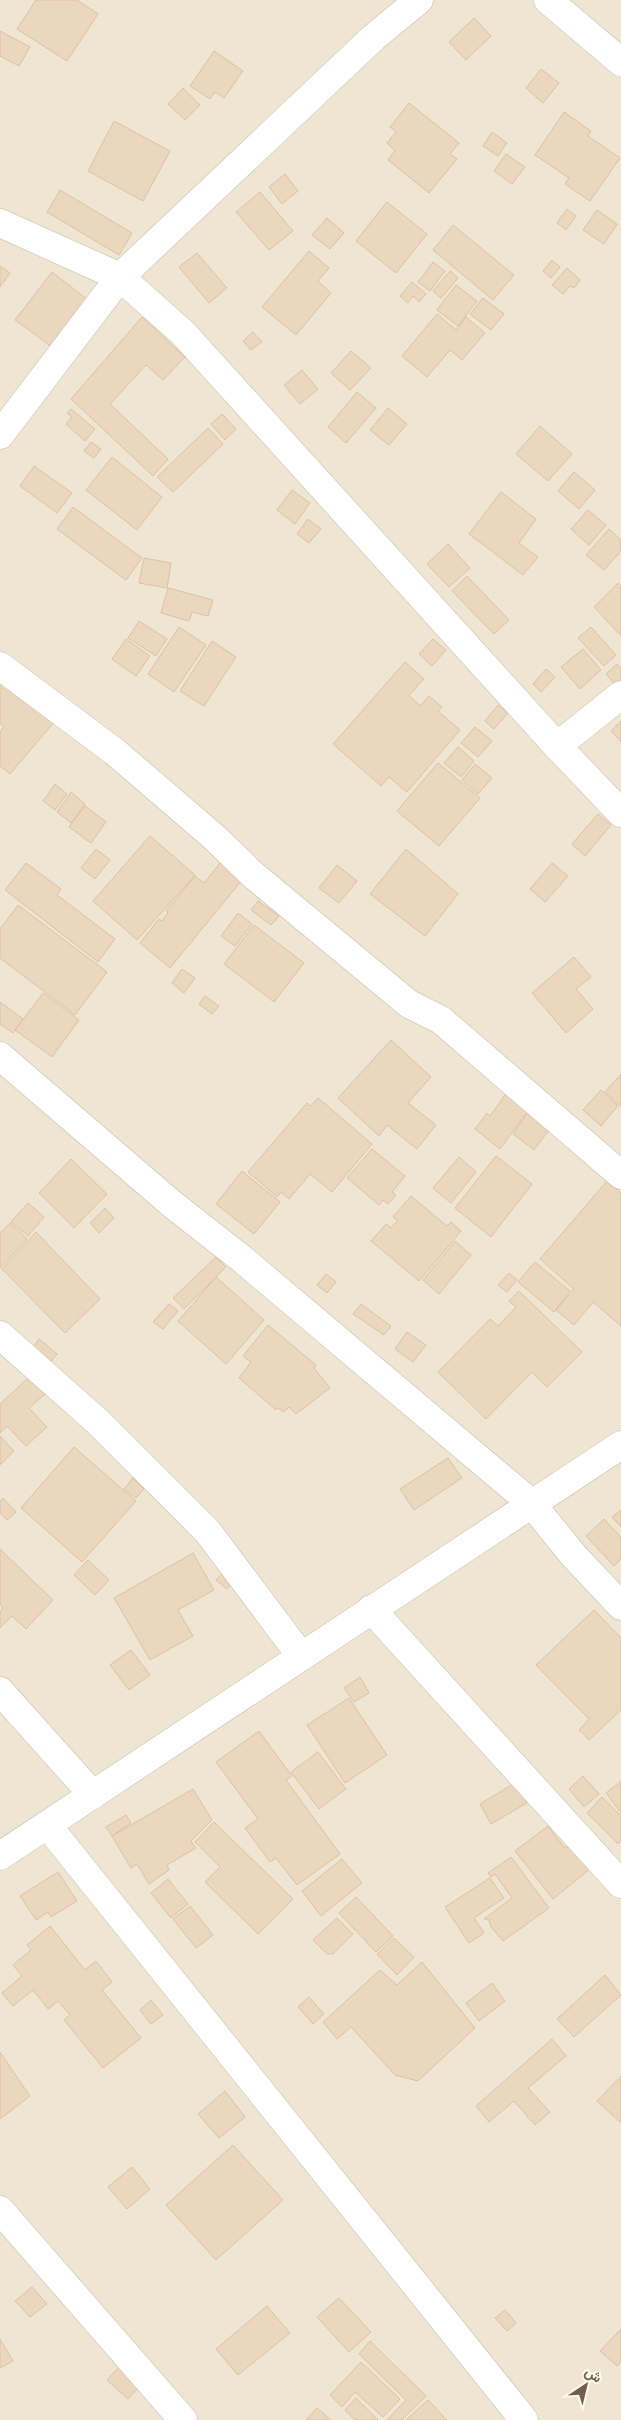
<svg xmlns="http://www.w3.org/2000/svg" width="621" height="2420" font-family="'Varela Round',Vazirmatn,sans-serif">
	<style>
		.residential { fill: #eee5d2 }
		.building { fill: #ebd6be; stroke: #dec2a1 }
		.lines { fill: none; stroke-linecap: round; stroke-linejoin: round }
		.minor-casing { stroke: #c8bcab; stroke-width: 29 }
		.minor { stroke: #fff; stroke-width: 28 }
	</style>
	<rect width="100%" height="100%" fill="#faf5e5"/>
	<path class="residential" d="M0,0H621V2420H0Z"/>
	<path class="building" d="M36,0H77L98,14L67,61L17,29Z
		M474,18L491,36L466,60L449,42Z
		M0,31L30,47L19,66L0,56Z
		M214,51L243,71L224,98L215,92L210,99L190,86Z
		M541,69L559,83L543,103L526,88Z
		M183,88L200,105L185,120L168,104Z
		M409,103L459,143L450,154L457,159L429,193L388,160L395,151L387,143L396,132L390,127Z
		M564,112L591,131L588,136L620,158L590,201L565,184L569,178L535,155Z
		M114,121L170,151L143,201L88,171Z
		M492,132L507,143L498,156L483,146Z
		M506,154L525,167L512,184L494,171Z
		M285,174L298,191L282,204L269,187Z
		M60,190L132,233L119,255L47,212Z
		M260,192L293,231L269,250L236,212Z
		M387,202L427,234L396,273L356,241Z
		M567,209L576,216L566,230L557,223Z
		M597,210L617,224L604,244L583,230Z
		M327,218L344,233L330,249L312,235Z
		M453,225L514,275L493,300L433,250Z
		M309,251L329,268L318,281L331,293L296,335L262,307Z
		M197,253L227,288L209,303L179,267Z
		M552,260L560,267L551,278L543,271Z
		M433,262L445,271L430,291L418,282Z
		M0,266L10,273L0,287Z
		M567,268L580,280L574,288L570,286L563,294L552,285Z
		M450,271L458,278L441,298L433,291Z
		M52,272L88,300L52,347L15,320Z
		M412,282L426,294L419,302L413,296L408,303L400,296Z
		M456,285L477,301L458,326L437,310Z
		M483,298L504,314L491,330L470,314Z
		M437,314L456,330L466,317L485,333L462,360L450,350L427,377L402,356Z
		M142,317L185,357L163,380L146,365L110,404L168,459L153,476L71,399Z
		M253,332L262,342L251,350L243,341Z
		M351,351L371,368L350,390L331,373Z
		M302,370L318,389L300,404L284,385Z
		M357,392L376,408L346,443L328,427Z
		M388,408L407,424L389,445L370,430Z
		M71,409L95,429L85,441L66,424L72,417L67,413Z
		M222,414L236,429L225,440L211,424Z
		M540,426L572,454L548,481L516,454Z
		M208,428L223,444L173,492L157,477Z
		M91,442L101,449L94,458L84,451Z
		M112,457L162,497L137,530L86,490Z
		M34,466L72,493L57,513L20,486Z
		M574,472L595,490L579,509L558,491Z
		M292,490L310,503L295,524L277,510Z
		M501,492L536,519L519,543L538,557L523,575L469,534Z
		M73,507L142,558L126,580L57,529Z
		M588,510L606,525L589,545L571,529Z
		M308,519L321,529L309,543L297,534Z
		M609,529L621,540V551L604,570L586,555Z
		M448,544L470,568L449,587L427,564Z
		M144,558L171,563L167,588L139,583Z
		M467,576L509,620L494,634L452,591Z
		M618,583L621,587V636L594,607Z
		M168,588L213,600L208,616L192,612L189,621L161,613Z
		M139,621L167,639L156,656L128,638Z
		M179,627L206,645L174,692L148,674Z
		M591,627L616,655L604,666L578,638Z
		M126,639L150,656L136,676L112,659Z
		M433,639L446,650L432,666L419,654Z
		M212,641L236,657L204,706L180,691Z
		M583,649L601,670L580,689L561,667Z
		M405,662L424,679L409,695L420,706L429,696L442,707L438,711L460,730L407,792L389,777L381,786L333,744Z
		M617,664L621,668V682L616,686L606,674Z
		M546,669L555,677L541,692L533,684Z
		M0,676L55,721L10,774L0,766V731L4,727L0,723Z
		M498,705L508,713L494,729L485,721Z
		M621,721V742L611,731Z
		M475,727L492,741L478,757L461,743Z
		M458,747L474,761L461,777L444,763Z
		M438,763L480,798L439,846L397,811Z
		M475,764L492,778L478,794L462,780Z
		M55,784L67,794L55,810L43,801Z
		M71,792L85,804L71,823L57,812Z
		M85,806L106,822L91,843L69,827Z
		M598,814L611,825L585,856L572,844Z
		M150,836L195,875L137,940L93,901Z
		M96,849L110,860L95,879L81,868Z
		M406,849L458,894L425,936L370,894Z
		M221,862L242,880L170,968L140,943L159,919L162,921L168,913L166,911L195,876L204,883Z
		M26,863L61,889L57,895L115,939L98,962L5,890Z
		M552,863L568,876L545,902L530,889Z
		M337,865L357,881L339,903L319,888Z
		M258,901L279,916L271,925L251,910Z
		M18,905L107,972L75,1015L0,958V929Z
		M238,913L252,924L235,946L221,936Z
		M254,925L304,963L274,1002L224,964Z
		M574,957L591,977L576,989L593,1009L566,1033L532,993Z
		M182,969L195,978L184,993L172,983Z
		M43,993L79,1020L52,1057L15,1030Z
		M205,996L219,1006L212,1014L199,1004Z
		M0,1002L23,1019L13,1033L0,1024Z
		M391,1040L431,1077L408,1103L436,1125L417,1149L387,1125L379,1136L338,1098Z
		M621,1074V1107L605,1092Z
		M601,1090L618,1106L601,1126L583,1110Z
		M508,1091L530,1108L500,1149L475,1129L487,1113L490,1116Z
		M318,1098L372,1144L332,1192L310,1174L289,1199L281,1192L277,1197L248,1172L307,1103L311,1106Z
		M531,1108L553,1125L534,1150L513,1134Z
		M372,1149L405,1176L392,1192L396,1195L388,1204L383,1200L379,1205L347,1178Z
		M496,1156L532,1184L491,1237L455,1208Z
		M459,1157L476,1172L451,1203L433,1188Z
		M71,1159L107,1194L74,1228L39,1193Z
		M242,1171L280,1202L254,1234L216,1204Z
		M607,1181L621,1193V1326L593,1302L574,1325L556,1310L574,1289L540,1259Z
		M411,1196L447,1226L451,1222L461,1231L419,1281L371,1241L386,1224L391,1228L398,1220L393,1217Z
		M28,1203L44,1217L28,1236L11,1222Z
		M105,1208L114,1218L99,1233L90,1223Z
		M10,1223L27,1239L0,1268V1233Z
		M36,1232L100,1299L65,1333L2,1269Z
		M455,1241L471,1255L439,1294L423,1280Z
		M216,1257L226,1267L184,1309L173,1298Z
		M535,1262L570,1291L554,1312L518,1282Z
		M509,1273L517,1280L507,1292L498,1285Z
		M326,1274L336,1282L327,1293L317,1285Z
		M216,1277L264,1320L226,1364L178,1321Z
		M519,1291L582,1352L547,1387L532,1372L486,1419L438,1372L490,1319L498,1326L516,1307L509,1301Z
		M169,1304L178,1311L163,1329L153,1322Z
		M361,1304L391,1326L384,1335L353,1314Z
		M268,1325L316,1365L314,1368L330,1388L296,1414L289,1407L284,1412L278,1408L276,1410L239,1378L251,1362L243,1356Z
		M407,1332L426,1345L413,1362L395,1349Z
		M39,1339L57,1354L48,1365L31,1350Z
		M29,1377L45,1394L29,1408L47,1427L26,1446L7,1426L0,1433V1404Z
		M0,1436L14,1451L0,1465Z
		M74,1447L136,1501L82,1562L21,1508Z
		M448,1458L462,1478L414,1510L400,1489Z
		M133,1478L144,1489L136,1498L124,1489Z
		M3,1498L16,1512L7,1520L0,1513V1501Z
		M621,1510V1527L612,1517Z
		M604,1519L621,1537V1559L614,1566L586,1536Z
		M0,1549L53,1600L26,1629L12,1616L0,1628V1611L3,1608L0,1605Z
		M193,1553L214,1590L178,1610L193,1636L150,1660L114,1598Z
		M88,1560L109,1580L95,1595L74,1575Z
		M222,1574L232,1583L227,1589L216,1580Z
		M594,1610L621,1638V1710L589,1740L579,1730L589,1719L536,1665Z
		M131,1650L150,1675L129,1690L110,1665Z
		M360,1677L369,1693L354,1702L344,1688Z
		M349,1698L387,1755L345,1783L307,1725Z
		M259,1731L292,1776L286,1780L340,1854L297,1885L276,1858L270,1862L245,1828L258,1819L216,1762Z
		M318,1752L346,1789L319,1809L291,1772Z
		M583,1776L599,1794L584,1807L569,1789Z
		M621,1781V1813L606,1793Z
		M515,1783L527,1803L491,1824L480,1804Z
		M193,1789L212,1820L191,1841L196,1848L167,1865L169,1870L149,1884L137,1864L131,1868L112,1836Z
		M602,1797L621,1816V1840L618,1844L587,1813Z
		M126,1815L131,1823L112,1836L106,1827Z
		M214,1822L293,1899L258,1934L205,1882L220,1867L195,1842Z
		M548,1826L564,1847H574L591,1868L553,1899L515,1851Z
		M511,1857L549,1908L503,1941L491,1927L489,1920L484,1919L512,1898L495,1874L491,1877L488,1873Z
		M342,1859L362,1883L321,1916L302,1891Z
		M58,1872L77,1901L51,1917L48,1912L36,1920L20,1896Z
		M490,1878L504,1898L474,1918L484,1933L469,1943L445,1907Z
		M168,1879L188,1904L171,1918L151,1893Z
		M356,1897L393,1936L376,1952L339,1913Z
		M190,1906L213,1935L196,1948L173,1919Z
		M337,1918L353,1934L333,1954H327L313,1940Z
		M50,1926L85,1970L96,1961L112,1982L102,1990L141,2038L103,2068L64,2020L70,2015L58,2001L48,2009L33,1990L13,2006L2,1993L22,1976L13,1965L31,1950L27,1945Z
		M394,1938L414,1957L397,1975L377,1954Z
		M422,1962L475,2028L418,2081L395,2075L351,2027L337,2039L323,2022L380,1970L397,1985Z
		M605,1975L621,1995L574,2037L557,2019Z
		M492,1983L505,2001L479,2021L466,2003Z
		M309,1997L324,2014L313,2024L298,2007Z
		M151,2000L163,2015L151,2024L140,2010Z
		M552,2039L566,2056L528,2088L550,2112L535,2125L514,2101L489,2122L476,2106Z
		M0,2052L30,2096L0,2119Z
		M621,2076V2123L597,2101Z
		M225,2091L245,2117L219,2138L198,2114Z
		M233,2145L283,2200L216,2260L166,2205Z
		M132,2167L150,2189L127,2209L108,2187Z
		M32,2287L47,2304L30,2317L15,2301Z
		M339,2298L371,2332L349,2352L317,2317Z
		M267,2306L290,2333L238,2375L216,2349Z
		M505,2310L516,2323L507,2331L495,2318Z
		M621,2329V2362L617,2366L600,2351Z
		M0,2339L13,2361L0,2368Z
		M370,2341L426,2396L402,2420H387L406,2400L359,2354Z
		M361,2362L400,2399L383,2417L355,2392L342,2407L330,2395Z
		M123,2363L143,2382L128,2399L107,2380Z
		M356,2398L378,2420H355L345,2410Z
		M428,2400L447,2420H406Z
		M317,2408L331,2420H306Z"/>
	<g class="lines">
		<defs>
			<path id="minor" d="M548,0L621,62
				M0,223L120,277L183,333L557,746L621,813
				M0,435L120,277L374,37L419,0
				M0,666L115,752L214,837L252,874L409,1004L441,1020L621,1175
				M557,746L621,695
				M0,1056L172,1204L242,1259L531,1503L574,1556L621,1606
				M0,1335L98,1422L208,1532L301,1656
				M371,1609L621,1884
				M0,1691L93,1795
				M48,1826L524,2420
				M0,1856L621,1445
				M0,2210L183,2420"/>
		</defs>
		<use href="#minor" class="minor-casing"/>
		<use href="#minor" class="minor"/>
	</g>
	<g transform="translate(586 2385) rotate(35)" stroke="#fdf9eb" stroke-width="4" paint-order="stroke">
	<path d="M0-4L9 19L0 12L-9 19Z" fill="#715f4d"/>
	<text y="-8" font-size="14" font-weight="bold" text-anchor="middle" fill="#715f4d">ش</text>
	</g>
</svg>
